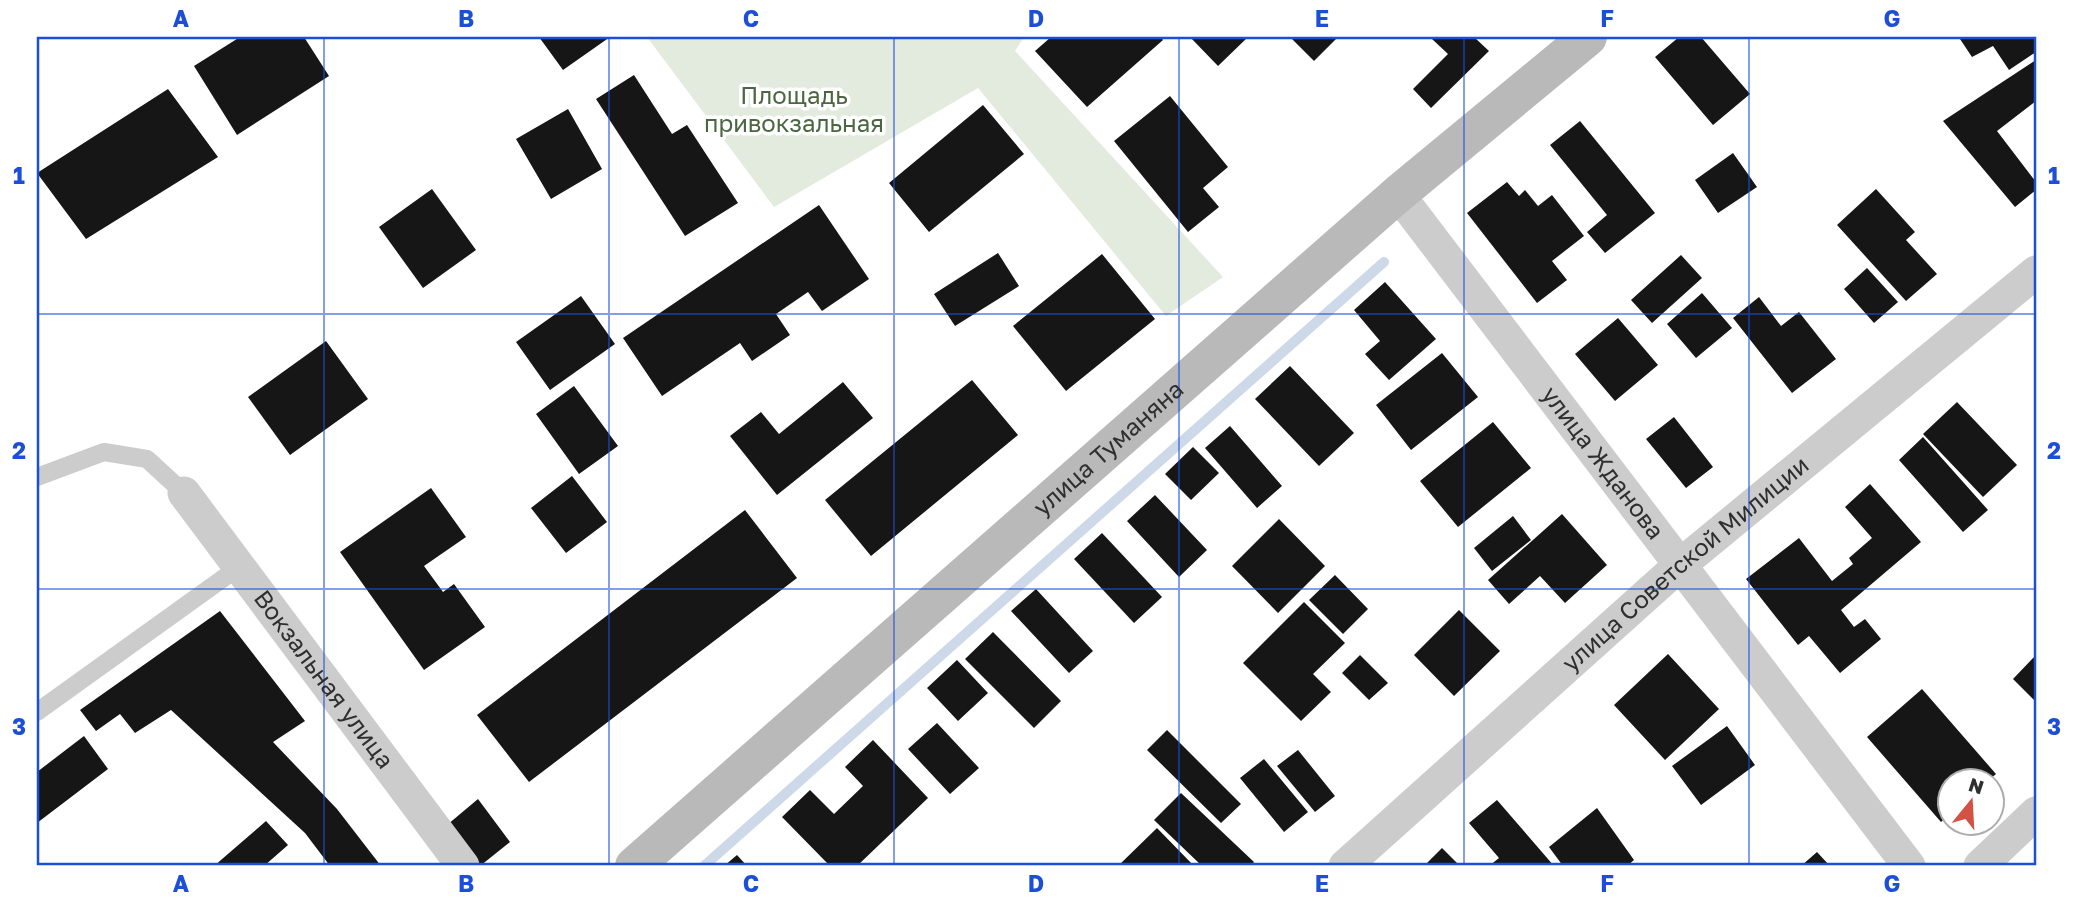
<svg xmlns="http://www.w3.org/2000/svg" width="2073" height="903" font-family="'Golos Text',sans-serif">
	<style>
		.green { fill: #e3eade }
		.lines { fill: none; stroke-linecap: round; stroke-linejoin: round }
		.stream { stroke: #cdd9e8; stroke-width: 10 }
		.building { fill: #161616 }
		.lane { stroke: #ccc; stroke-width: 18 }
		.street { stroke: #ccc; stroke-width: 33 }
		.secondary { stroke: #b9b9b9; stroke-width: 38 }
		.grid { fill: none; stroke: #1d4ed8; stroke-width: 2; stroke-opacity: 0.55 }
		.labels { text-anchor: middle; stroke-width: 7; stroke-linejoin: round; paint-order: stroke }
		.park-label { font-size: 24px; fill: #4c6641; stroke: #fff }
		.street-label { font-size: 24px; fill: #2f2f2f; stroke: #fff }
		.neatline { fill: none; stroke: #1d4ed8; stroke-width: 2.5 }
		.grid-label { font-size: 23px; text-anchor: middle; font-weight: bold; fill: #1d4ed8 }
	</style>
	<rect width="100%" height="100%" fill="#fff"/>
	<path class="green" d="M647,37H1024L1015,51L1223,277L1166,316L978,88L774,207Z"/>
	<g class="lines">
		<path class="stream" d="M704,866L1384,262"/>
	</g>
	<path class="building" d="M240,37H304L329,76L237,135L194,66Z
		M539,37H610L563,70Z
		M1051,37H1161L1163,40L1087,107L1035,51Z
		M1190,37H1248L1218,66Z
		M1290,37H1338L1314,61Z
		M1434,37H1474L1489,51L1431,108L1413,89L1448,54L1432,39Z
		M1679,37H1701L1750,94L1713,125L1655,57Z
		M1963,37H2036V52L2009,70L1993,46L1972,57L1960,39Z
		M2036,60V101L1997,131L2036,182V190L2015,207L1943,121Z
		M634,75L672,134L687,125L738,203L685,236L596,99Z
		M168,89L218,157L86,239L37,173Z
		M1170,96L1228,167L1203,188L1219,207L1188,232L1114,141Z
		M983,105L1024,154L929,232L889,183Z
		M568,109L602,169L551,199L516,139Z
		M1580,121L1655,213L1605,253L1587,232L1607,215L1550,145Z
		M1733,153L1757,187L1718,213L1695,180Z
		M1507,182L1519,196L1525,190L1538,206L1552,195L1584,236L1552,261L1567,280L1537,303L1467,213Z
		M432,189L476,250L423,288L379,227Z
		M1876,189L1915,232L1906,240L1937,274L1906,301L1837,225Z
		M819,205L869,279L822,311L808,292L776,314L790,335L752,361L740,343L662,396L623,338Z
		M998,253L1019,286L955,326L934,294Z
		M1102,254L1155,319L1066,391L1013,326Z
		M1681,255L1702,278L1652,323L1631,300Z
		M1867,268L1898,302L1874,323L1844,289Z
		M1385,282L1436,339L1389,380L1365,354L1380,341L1354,310Z
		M1702,293L1732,328L1696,358L1667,324Z
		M581,296L615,344L550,390L516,342Z
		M1759,297L1781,326L1799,312L1836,359L1792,393L1733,318Z
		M1618,318L1658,365L1615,401L1575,354Z
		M326,341L368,399L290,455L248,397Z
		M1442,353L1478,397L1411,450L1376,405Z
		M1290,366L1354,433L1319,466L1255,399Z
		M972,380L1018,435L871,556L825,500Z
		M843,382L873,418L777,495L730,436L761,412L779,434Z
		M574,386L618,446L579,474L536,414Z
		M1957,402L2017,465L1983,497L1923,434Z
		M1674,417L1713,467L1686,488L1646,439Z
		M1493,422L1531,468L1458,527L1420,481Z
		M1230,426L1282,486L1257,508L1205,448Z
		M1923,437L1988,510L1963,532L1899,460Z
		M1193,447L1219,473L1191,500L1165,474Z
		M572,476L607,522L566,553L531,508Z
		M1870,484L1921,542L1841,610L1854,627L1865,619L1881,639L1840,673L1809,636L1798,645L1746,579L1799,538L1832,581L1853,564L1849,558L1872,538L1845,507Z
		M431,488L466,537L424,566L443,592L454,584L485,627L424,670L340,552Z
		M1155,495L1207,550L1179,577L1127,521Z
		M745,510L797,578L529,782L477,715Z
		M1562,514L1607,565L1565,603L1540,576L1509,604L1488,580Z
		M1513,516L1531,540L1492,571L1474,548Z
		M1279,519L1325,566L1278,613L1232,566Z
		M1102,533L1162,597L1134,623L1074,559Z
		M1335,575L1368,609L1343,634L1309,600Z
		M1036,589L1093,651L1069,673L1011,611Z
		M1304,602L1345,643L1313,674L1331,692L1301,721L1243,663Z
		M1459,610L1500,651L1454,696L1414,655Z
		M220,611L305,721L273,742L337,809L381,866H330L305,833L171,710L135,733L120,714L96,731L80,710Z
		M993,632L1061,701L1034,728L965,659Z
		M1668,654L1719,709L1665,760L1614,705Z
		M1360,655L1388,683L1369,700L1342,673Z
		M2036,655V702L2013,679Z
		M957,660L988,693L958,721L927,688Z
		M1922,689L1996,774L1989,780H1950V814L1941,822L1867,737Z
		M937,723L979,768L950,794L908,749Z
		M1727,726L1755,765L1701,805L1672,766Z
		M1167,730L1241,804L1221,823L1147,750Z
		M84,736L108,769L37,823V772Z
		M873,740L928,798L857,866H830L782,817L810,790L834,814L863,786L845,767Z
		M1298,750L1335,796L1315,812L1277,766Z
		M1264,759L1308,812L1284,832L1240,778Z
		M1181,793L1254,862L1250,866H1202L1154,820Z
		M478,799L510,842L480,866H477L447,825Z
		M1497,800L1554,866H1489L1499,858L1469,823Z
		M1597,808L1634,860L1627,866H1563L1549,847Z
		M266,821L288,845L264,866H214Z
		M1157,828L1194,866H1118Z
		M1442,848L1460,866H1424Z
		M1817,852L1830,866H1801Z
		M737,855L747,866H724Z"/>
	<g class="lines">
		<path class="lane" d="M37,477L104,452L147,459L184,493
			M37,712L239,567"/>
		<g class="street">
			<path id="s1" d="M1398,194L1909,866"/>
			<path id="s2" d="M184,493L463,866"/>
			<path id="s3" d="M1345,866L1680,565L2036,272"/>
			<path d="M1980,866L2036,813"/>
		</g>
		<path class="secondary" id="s4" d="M634,866L1398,194L1588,37"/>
	</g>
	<path class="grid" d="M324,37V866M609,37V866M894,37V866M1179,37V866M1464,37V866M1749,37V866M37,314H2036M37,589H2036"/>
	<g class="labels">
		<g class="park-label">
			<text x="794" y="104">Площадь<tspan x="794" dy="28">привокзальная</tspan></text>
		</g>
		<g class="street-label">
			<text dy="8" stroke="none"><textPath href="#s4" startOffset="632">улица Туманяна</textPath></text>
			<text dy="8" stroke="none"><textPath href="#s1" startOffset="338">улица Жданова</textPath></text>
			<text dy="8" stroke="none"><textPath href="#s3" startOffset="455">улица Советской Милиции</textPath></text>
			<text dy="8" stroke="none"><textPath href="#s2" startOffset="233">Вокзальная улица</textPath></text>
		</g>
	</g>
	<rect width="2073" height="903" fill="none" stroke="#ffffff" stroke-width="77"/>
	<g transform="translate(1971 802) rotate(18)"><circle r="33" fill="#ffffff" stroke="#acacac" stroke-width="2"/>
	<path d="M0-5L12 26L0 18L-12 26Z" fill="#d25345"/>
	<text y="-10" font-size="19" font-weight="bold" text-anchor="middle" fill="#2f2f2f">N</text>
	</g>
	<rect x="38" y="38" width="1997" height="826" class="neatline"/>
	<g class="grid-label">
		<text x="181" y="27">A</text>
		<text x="466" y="27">B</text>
		<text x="751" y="27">C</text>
		<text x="1036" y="27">D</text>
		<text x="1322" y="27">E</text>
		<text x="1607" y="27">F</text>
		<text x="1892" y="27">G</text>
		<text x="19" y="184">1</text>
		<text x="2054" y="184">1</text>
		<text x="19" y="459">2</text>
		<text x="2054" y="459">2</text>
		<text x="19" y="735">3</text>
		<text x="2054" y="735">3</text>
		<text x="181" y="892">A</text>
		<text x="466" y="892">B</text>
		<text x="751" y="892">C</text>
		<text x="1036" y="892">D</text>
		<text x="1322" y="892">E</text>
		<text x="1607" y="892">F</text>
		<text x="1892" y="892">G</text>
	</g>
</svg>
